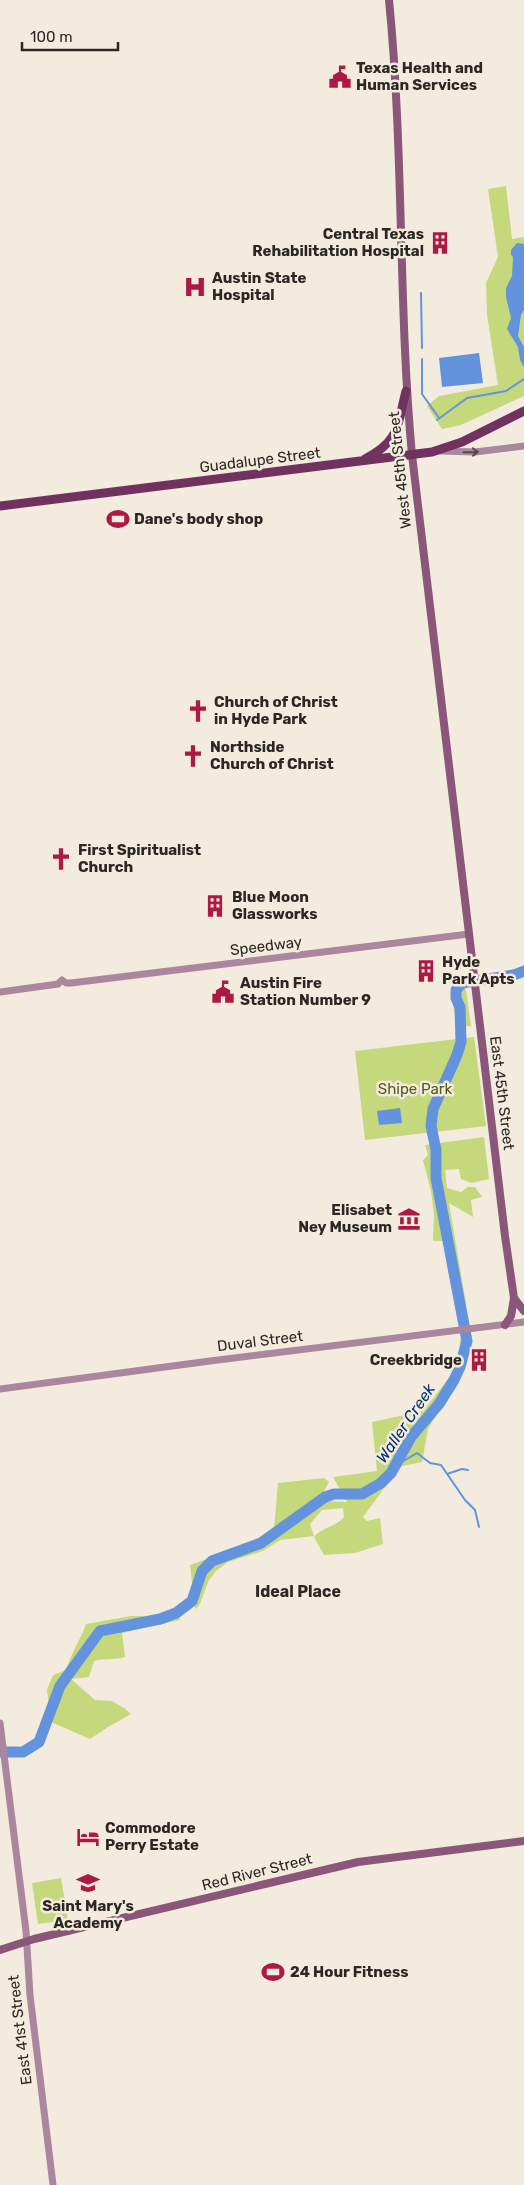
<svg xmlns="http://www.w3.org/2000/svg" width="524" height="2185" font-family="Rubik,sans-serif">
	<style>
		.green { fill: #c6d87c }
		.water { fill: #6393dd }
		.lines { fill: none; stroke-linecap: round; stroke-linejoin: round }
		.stream { stroke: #6393dd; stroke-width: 2 }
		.river { stroke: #6393dd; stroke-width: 11 }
		.tertiary { stroke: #ab879f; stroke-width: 7 }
		.secondary { stroke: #8a567a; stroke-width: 8 }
		.primary { stroke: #70325f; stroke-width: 9 }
		.oneway { stroke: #58494e }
		.labels { text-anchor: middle; stroke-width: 5; stroke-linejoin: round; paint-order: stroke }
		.poi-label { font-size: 15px; font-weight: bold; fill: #2b2823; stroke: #f4ebdf; text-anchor: start }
		.street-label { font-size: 15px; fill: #2b2823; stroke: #f4ebdf }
		.park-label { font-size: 15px; fill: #515b15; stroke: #f4ebdf }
		.water-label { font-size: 16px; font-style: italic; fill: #043274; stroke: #f4ebdf }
		.neighbourhood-label { font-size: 16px; font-weight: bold; fill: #2b2823; stroke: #f4ebdf }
	</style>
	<rect width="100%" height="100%" fill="#f4ebdf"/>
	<path class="green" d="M506,186L512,239L524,237V396L461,425L442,429L427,406L439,396L498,385L487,315L486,283L498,257L488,189Z
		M524,966V976L484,986L482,975L509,971Z
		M464,976L471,1026L457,1027C455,1011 445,984 464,976Z
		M474,1037L486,1126L365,1140L355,1051Z
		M484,1137L489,1179L472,1183L461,1179L459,1169L445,1170L447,1188L461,1192L468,1187H475L482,1197L471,1200L473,1217L449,1203L469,1321L458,1322L443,1241H433L434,1215L431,1191L423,1160L428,1155L425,1145Z
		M471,1337L460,1376L428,1429L422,1462L402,1466L388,1483L363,1517L367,1521L380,1518L383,1544L355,1553L324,1555L314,1537C322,1527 336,1527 344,1517L343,1508L322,1510L310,1524L314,1536L280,1540L263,1551L228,1562L216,1571L209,1580L199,1606L195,1609L190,1565L255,1542L274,1529L278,1483L324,1478L329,1482L323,1493L324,1501L347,1502L333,1477L377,1471L372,1422L423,1411L459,1365L460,1339Z
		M177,1607L180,1620L122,1633L125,1657C115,1660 105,1658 94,1661L89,1677L71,1679L95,1700L112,1701L124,1708L131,1714L108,1727L90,1739L51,1722L47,1690L53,1675L66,1670C71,1653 80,1641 86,1624L131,1616H158Z
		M61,1878L68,1920L38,1924L32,1883Z"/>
	<path class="water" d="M517,243L524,244V310L521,315L518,336L524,347V367L520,360L518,347L507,329L511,318L506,297V288L512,276L513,257L511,255V250Z
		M479,353L483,383L442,387L439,358Z
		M400,1108L402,1123L379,1125L377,1111Z"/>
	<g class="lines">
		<path class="stream" d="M421,293L422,348
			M422,359V394L439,418
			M437,420L467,398L506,391L524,379
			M395,1466L417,1453L430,1463L441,1465L465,1500L475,1510L479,1527
			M447,1474L462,1469L468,1470"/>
		<path class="river" d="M0,1752H23L39,1742L60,1686L100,1631L160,1619L176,1613L192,1601L202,1571L212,1561L261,1543L325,1497L334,1494H362L381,1483L391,1473L411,1437L439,1404L454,1380L460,1367L467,1341L436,1178V1150L431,1126L433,1109L457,1055L461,1042L460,1007L456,998V990L462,983L514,975L524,971"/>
		<path class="tertiary" d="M440,451L475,452L524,446
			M58,984L62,980L66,983H71L469,934
			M0,992L58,984
			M0,1389L210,1361L524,1322
			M0,1723L26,1931L30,1995L53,2185"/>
		<path class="secondary" d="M389,0C404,151 398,304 412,455L505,1236L514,1298L524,1311
			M505,1325L511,1316L514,1298
			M0,1950L34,1939L358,1862L524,1841"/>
		<path class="primary" d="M365,459C400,441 397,426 406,391
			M0,506L432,452L462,442L524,411"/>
	</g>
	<defs><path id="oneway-shaft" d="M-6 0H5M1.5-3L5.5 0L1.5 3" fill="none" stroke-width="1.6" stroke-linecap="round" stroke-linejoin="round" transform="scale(1.25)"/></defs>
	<use class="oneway" href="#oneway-shaft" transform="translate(471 452) rotate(-1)"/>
	<defs>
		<symbol id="civic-bare" viewBox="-9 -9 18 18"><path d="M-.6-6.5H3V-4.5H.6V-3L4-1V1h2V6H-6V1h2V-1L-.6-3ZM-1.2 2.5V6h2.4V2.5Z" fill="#ad1945" stroke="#f4ebdf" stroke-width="2.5" paint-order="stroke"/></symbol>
		<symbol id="building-bare" viewBox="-9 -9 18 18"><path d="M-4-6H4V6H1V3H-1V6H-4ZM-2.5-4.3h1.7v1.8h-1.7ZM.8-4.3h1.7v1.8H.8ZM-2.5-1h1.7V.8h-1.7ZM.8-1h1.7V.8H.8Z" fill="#ad1945" stroke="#f4ebdf" stroke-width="2.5" paint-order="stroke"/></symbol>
		<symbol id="hospital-bare" viewBox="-9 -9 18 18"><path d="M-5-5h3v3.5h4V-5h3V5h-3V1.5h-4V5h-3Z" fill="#ad1945" stroke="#f4ebdf" stroke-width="2.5" paint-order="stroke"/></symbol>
		<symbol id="stadium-bare" viewBox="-9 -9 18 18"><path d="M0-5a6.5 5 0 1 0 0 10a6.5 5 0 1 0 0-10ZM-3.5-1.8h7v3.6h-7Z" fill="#ad1945" stroke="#f4ebdf" stroke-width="2.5" paint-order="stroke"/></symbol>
		<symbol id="church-bare" viewBox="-9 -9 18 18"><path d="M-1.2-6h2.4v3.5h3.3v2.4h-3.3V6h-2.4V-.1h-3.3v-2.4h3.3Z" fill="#ad1945" stroke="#f4ebdf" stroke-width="2.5" paint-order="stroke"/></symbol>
		<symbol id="museum-bare" viewBox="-9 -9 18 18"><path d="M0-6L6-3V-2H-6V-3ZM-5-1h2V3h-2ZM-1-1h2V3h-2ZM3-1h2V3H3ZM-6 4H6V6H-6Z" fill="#ad1945" stroke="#f4ebdf" stroke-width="2.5" paint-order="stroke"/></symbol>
		<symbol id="hotel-bare" viewBox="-9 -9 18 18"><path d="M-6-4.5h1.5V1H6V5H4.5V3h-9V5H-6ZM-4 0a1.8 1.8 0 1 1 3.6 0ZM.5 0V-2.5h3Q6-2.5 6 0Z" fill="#ad1945" stroke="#f4ebdf" stroke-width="2.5" paint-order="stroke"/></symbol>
		<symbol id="school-bare" viewBox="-9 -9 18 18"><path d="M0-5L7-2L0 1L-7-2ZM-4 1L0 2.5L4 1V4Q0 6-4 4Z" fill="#ad1945" stroke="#f4ebdf" stroke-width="2.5" paint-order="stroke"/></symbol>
	</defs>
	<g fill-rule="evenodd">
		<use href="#civic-bare" x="324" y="61" width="32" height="32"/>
		<use href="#building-bare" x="424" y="227" width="32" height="32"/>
		<use href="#hospital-bare" x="179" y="271" width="32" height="32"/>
		<use href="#stadium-bare" x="102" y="503" width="32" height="32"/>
		<use href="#church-bare" x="182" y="695" width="32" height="32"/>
		<use href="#church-bare" x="177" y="740" width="32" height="32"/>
		<use href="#church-bare" x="45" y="843" width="32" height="32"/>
		<use href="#building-bare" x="199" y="890" width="32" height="32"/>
		<use href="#building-bare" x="410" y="955" width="32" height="32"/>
		<use href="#civic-bare" x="207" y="976" width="32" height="32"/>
		<use href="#museum-bare" x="393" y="1203" width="32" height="32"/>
		<use href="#building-bare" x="463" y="1344" width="32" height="32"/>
		<use href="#hotel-bare" x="72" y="1821" width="32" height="32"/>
		<use href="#school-bare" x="72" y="1867" width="32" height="32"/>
		<use href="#stadium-bare" x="257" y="1956" width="32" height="32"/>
	</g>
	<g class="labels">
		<g class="poi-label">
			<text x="356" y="73">Texas Health and<tspan x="356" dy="17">Human Services</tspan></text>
			<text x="424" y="239" text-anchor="end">Central Texas<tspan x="424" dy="17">Rehabilitation Hospital</tspan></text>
			<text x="212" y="283">Austin State<tspan x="212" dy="17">Hospital</tspan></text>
			<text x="134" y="524">Dane's body shop</text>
			<text x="214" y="707">Church of Christ<tspan x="214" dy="17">in Hyde Park</tspan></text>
			<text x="210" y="752">Northside<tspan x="210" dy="17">Church of Christ</tspan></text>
			<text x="78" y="855">First Spiritualist<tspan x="78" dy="17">Church</tspan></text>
			<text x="232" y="902">Blue Moon<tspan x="232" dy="17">Glassworks</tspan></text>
			<text x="442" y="967">Hyde<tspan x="442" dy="17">Park Apts</tspan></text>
			<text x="240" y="988">Austin Fire<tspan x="240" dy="17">Station Number 9</tspan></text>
			<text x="392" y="1215" text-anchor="end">Elisabet<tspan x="392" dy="17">Ney Museum</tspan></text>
			<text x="462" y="1365" text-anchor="end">Creekbridge</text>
			<text x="105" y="1833">Commodore<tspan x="105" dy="17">Perry Estate</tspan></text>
			<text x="88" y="1911" text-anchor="middle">Saint Mary's<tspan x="88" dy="17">Academy</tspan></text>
			<text x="290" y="1977">24 Hour Fitness</text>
		</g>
		<g class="street-label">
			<text transform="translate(260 460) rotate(-7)" y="5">Guadalupe Street</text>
			<text transform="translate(400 470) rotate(-96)" y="5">West 45th Street</text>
			<text transform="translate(266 946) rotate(-7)" y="5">Speedway</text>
			<text transform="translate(502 1093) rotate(83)" y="5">East 45th Street</text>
			<text transform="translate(260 1341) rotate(-7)" y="5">Duval Street</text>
			<text transform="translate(257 1872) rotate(-14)" y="5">Red River Street</text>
			<text transform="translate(20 2030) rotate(-97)" y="5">East 41st Street</text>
		</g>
		<g class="park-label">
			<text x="415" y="1094">Shipe Park</text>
		</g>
		<g class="water-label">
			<text transform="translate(405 1423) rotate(-56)" y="6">Waller Creek</text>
		</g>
		<g class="neighbourhood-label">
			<text x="298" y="1597">Ideal Place</text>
		</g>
	</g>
	<path d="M22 42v8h96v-8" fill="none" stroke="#2b2823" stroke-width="2.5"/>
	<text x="30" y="42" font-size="15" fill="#2b2823" stroke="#f4ebdf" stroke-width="4" paint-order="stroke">100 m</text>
</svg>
